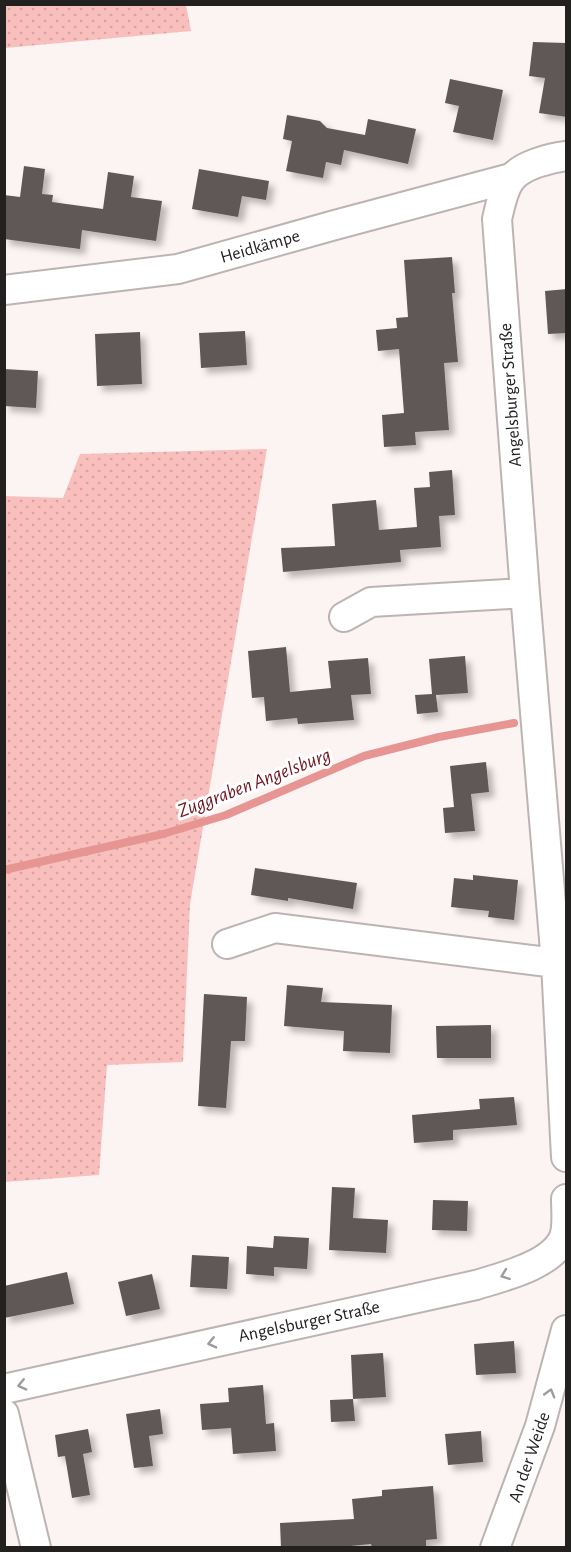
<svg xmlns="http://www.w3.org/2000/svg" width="571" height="1552" font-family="'Alegreya Sans',sans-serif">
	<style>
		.grass { fill: url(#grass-dots) }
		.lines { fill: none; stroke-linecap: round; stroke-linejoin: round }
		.stream { stroke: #e69593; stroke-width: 8 }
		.building { fill: #5f5857; filter: url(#shadow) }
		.minor-casing { stroke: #bcb4b3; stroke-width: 32 }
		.minor { stroke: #fff; stroke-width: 28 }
		.oneway { stroke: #9c9b9b }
		.labels { text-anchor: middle; stroke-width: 6; stroke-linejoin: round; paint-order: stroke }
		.street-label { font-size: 18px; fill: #232020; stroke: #fff }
		.water-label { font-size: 20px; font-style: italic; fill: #72131e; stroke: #fff }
	</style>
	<defs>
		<pattern id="grass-dots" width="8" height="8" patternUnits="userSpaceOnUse" patternTransform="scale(1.5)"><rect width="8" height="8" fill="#f9bfbd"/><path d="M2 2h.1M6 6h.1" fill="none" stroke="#d5a4a2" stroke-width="1.8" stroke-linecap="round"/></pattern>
		<filter id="shadow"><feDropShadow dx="5.5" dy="5.5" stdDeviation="3" flood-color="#0004"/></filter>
	</defs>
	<rect width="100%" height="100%" fill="#fcf4f3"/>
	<path class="grass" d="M5,4L186,5L191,31L5,48Z
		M267,449L190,904L183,1062L107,1065L99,1175L5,1182V496L63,498L80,454Z"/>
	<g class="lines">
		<path class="stream" d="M4,870L163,834L226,815L364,756L439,737L514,723"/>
	</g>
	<path class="building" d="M533,42L566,43L567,117L539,113L545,78L529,76Z
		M450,79L503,90L493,140L453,132L459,106L445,103Z
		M287,115L320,121L327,128L365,135L368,119L416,129L408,164L344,150L341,165L326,162L323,178L286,171L292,141L283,139Z
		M24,166L45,169L42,194L53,195L52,202L103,209L108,172L134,176L131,197L162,201L156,241L82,230L80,249L4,239V195L20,197Z
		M199,169L269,181L266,200L242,196L238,217L192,209Z
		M452,257L455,293H452L458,362L444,363L449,430L415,432L416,445L384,447L382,415L404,413L399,349L378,351L376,330L397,328L396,318L408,317L404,260Z
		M567,289V333L548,334L545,291Z
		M245,331L247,365L201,368L199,333Z
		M140,332L142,384L97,386L95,334Z
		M4,369L38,371L36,408L4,406Z
		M452,470L455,515L439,516L441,547L400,550L401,562L283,572L281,548L335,546L332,504L376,500L379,530L417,527L414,488L430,487L429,472Z
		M286,647L290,692L331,688L328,661L368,658L371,694L351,695L354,720L298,724L297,718L266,721L264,697L252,698L248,651Z
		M465,656L468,693L436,695L438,712L417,714L415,695L432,694L429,659Z
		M486,762L489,792L471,794L475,831L445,833L443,808L454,807L450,766Z
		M255,868L357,883L353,909L288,898V901L251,895Z
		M473,875L518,880L514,920L488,917L489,911L451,907L454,878L473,880Z
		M287,985L323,988L321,1002L392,1005L390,1053L343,1051L344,1031L284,1026Z
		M204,994L247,997L245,1041H231L226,1108L198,1106Z
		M491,1025V1058H437L436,1026Z
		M514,1097L517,1125L453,1130V1140L414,1143L412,1115L480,1109L479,1099Z
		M332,1187L355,1188L353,1218L388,1220L386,1253L329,1250Z
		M433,1200L468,1201L467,1231L432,1230Z
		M274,1236L309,1238L307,1269L274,1267V1276L246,1274L247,1246L273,1248Z
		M192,1255L229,1257L227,1289L190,1287Z
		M67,1272L74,1304L4,1318V1286Z
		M152,1274L160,1309L126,1316L118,1282Z
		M514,1341L516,1373L476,1375L474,1344Z
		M383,1353L386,1397L353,1399L351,1355Z
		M263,1385L266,1424L274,1423L276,1451L233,1454L231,1428L202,1430L200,1404L229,1402L228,1388Z
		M353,1399L355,1421L331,1422L330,1400Z
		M160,1409L163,1434L149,1436L153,1466L134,1468L126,1414Z
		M88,1429L92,1452L83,1454L90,1495L72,1498L65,1456L58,1457L55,1435Z
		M481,1431L483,1462L448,1465L445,1434Z
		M433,1486L437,1539L426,1540V1546L372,1548L371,1544L330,1548H281L280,1523L354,1519L352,1499L382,1496V1490Z"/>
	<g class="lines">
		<defs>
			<path id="minor" d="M566,156C550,158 522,165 511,179C503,189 500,207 497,219L525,593L556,963L566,1157
				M4,290L178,269L335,225L511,178
				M344,617L371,602L525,593
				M227,944L275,928L556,963
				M4,1389L476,1285C502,1277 553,1265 564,1237C568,1226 566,1210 566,1199
				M4,1414L36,1548
				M495,1548L540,1426L566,1330"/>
		</defs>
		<use href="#minor" class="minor-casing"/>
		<use href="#minor" class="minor"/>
	</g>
	<defs><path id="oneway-chevron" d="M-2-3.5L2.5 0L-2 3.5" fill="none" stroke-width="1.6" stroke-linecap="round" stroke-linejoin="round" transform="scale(1.5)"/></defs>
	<g class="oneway">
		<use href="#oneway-chevron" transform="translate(505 1275) rotate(160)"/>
		<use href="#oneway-chevron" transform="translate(212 1343) rotate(167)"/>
		<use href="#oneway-chevron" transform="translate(22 1385) rotate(167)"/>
		<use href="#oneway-chevron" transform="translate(550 1393) rotate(-74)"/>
	</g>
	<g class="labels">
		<g class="street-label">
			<text transform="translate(260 246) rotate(-16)" y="6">Heidkämpe</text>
			<text transform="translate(510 395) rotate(-94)" y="6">Angelsburger Straße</text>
			<text transform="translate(309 1321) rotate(-12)" y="6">Angelsburger Straße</text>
			<text transform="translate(529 1457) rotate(-71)" y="6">An der Weide</text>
		</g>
		<g class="water-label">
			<text transform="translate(254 782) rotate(-21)" y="7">Zuggraben Angelsburg</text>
		</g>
	</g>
	<rect width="571" height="1552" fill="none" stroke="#232020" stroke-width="12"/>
</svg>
